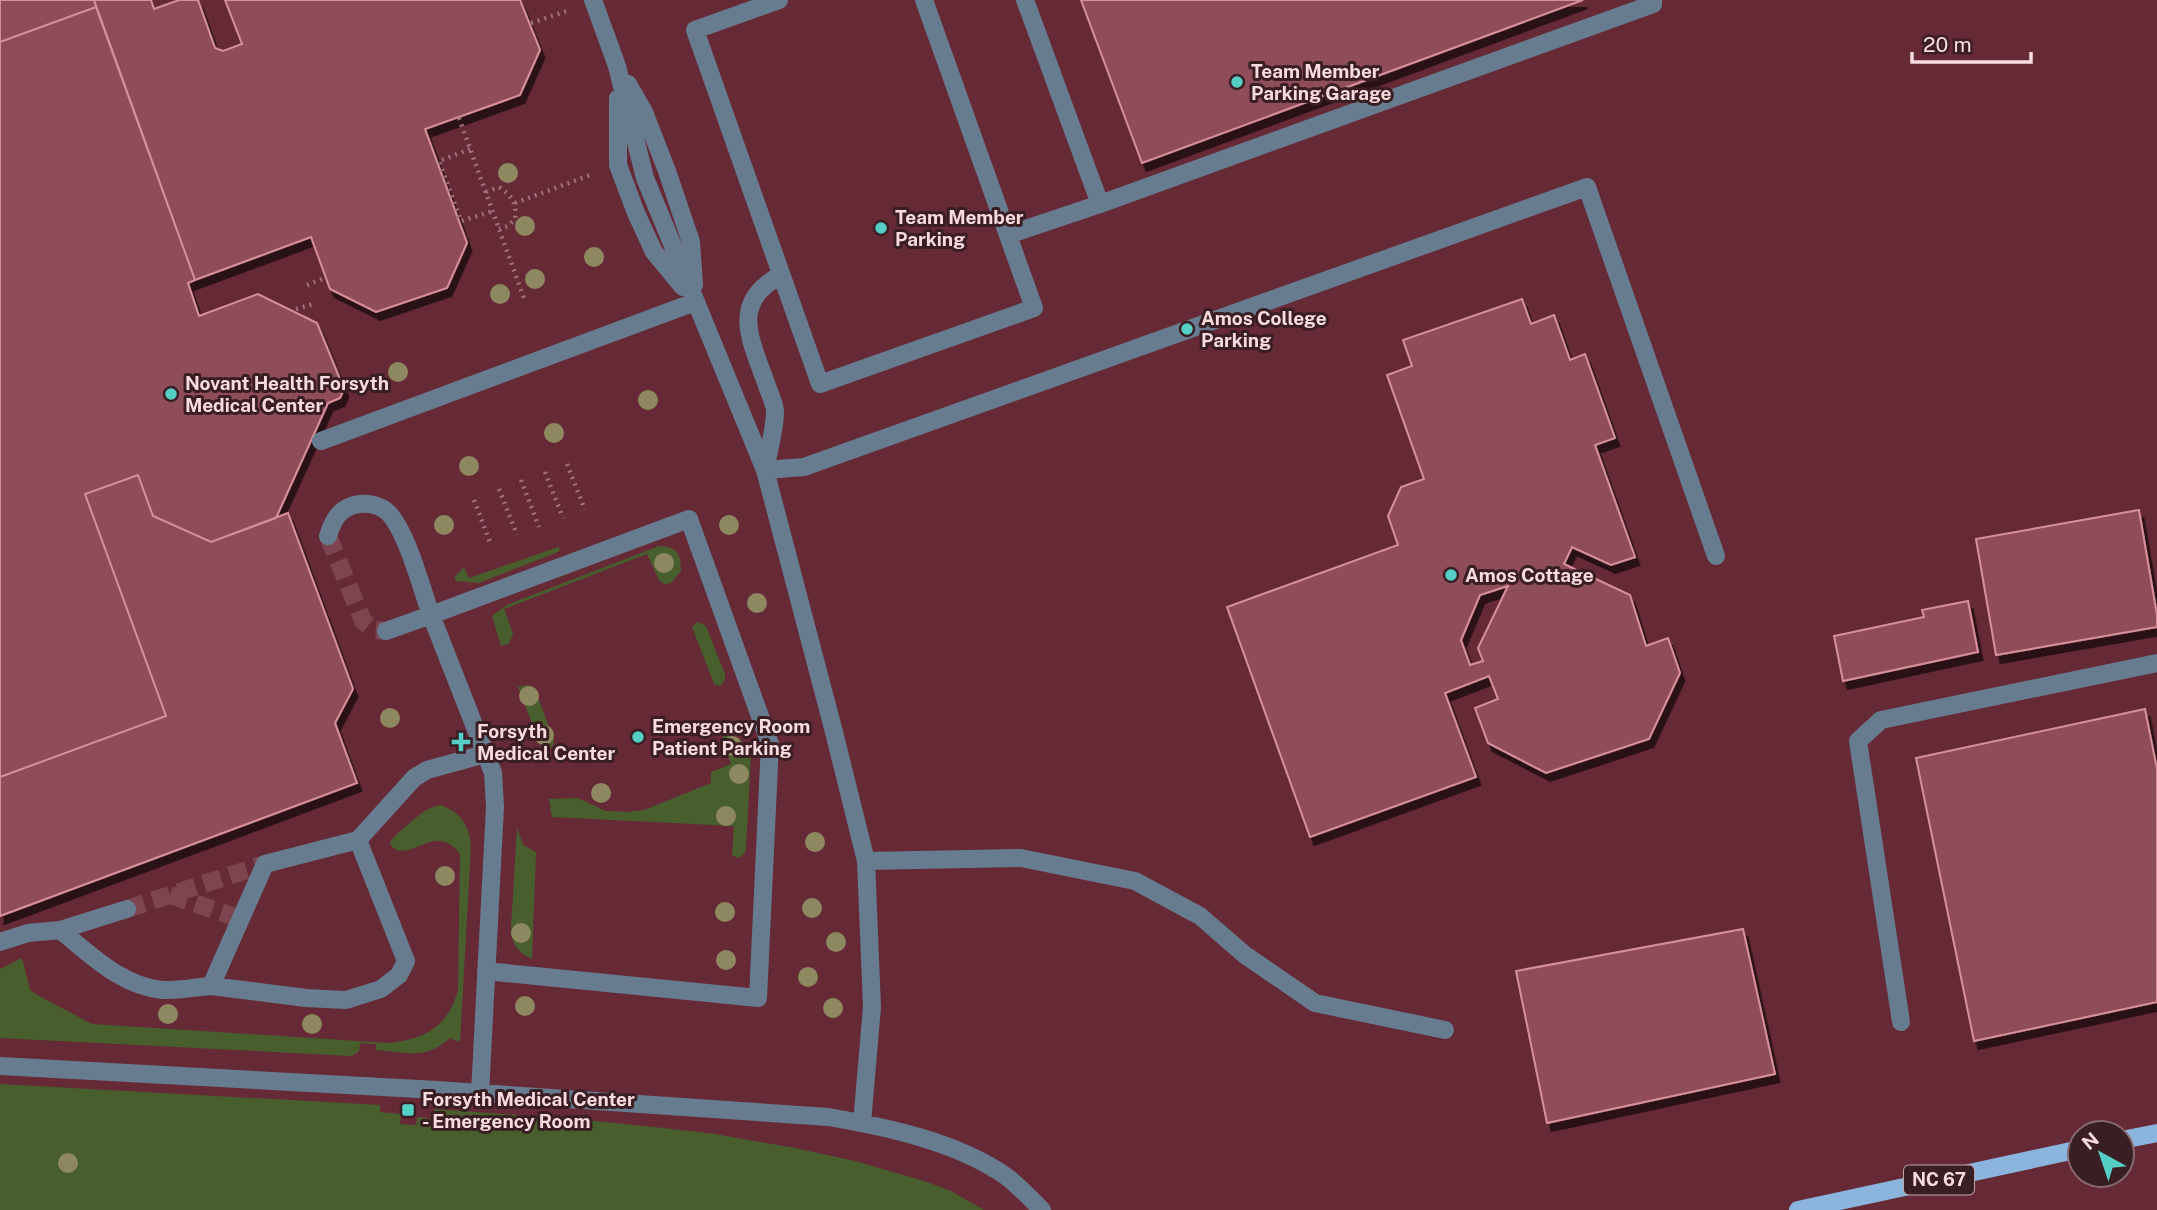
<svg xmlns="http://www.w3.org/2000/svg" width="2157" height="1210" font-family="'Public Sans',sans-serif">
	<style>
		.green { fill: #485f2d }
		.building { fill: #8e4e59; stroke: #d7909b; stroke-width: 2; fill-rule: evenodd; filter: url(#shadow) }
		.lines { fill: none; stroke-linecap: round; stroke-linejoin: round }
		.minor-tunnel { stroke: #7c4550; stroke-width: 18; stroke-dasharray: 18 9; stroke-linecap: butt }
		.path { stroke: #a1707a; stroke-width: 4.5; stroke-dasharray: 2 5; stroke-linecap: butt }
		.minor { stroke: #687c90; stroke-width: 18 }
		.major { stroke: #8cb5de; stroke-width: 18 }
		.tree { fill: #8e8860 }
		.poi-dot { fill: #55cec5; stroke: #391e23; stroke-width: 2.5 }
		.labels { text-anchor: middle; stroke-width: 6; stroke-linejoin: round; paint-order: stroke }
		.shield { fill: #391e23; stroke: #c0a2a7; stroke-width: 2 }
		.shield-label { font-size: 18px; font-weight: bold; fill: #fadbdf }
		.poi-label { font-size: 19px; font-weight: bold; fill: #fadbdf; stroke: #391e23; text-anchor: start }
	</style>
	<defs>
		<filter id="shadow"><feDropShadow dx="4.5" dy="8" stdDeviation="0" flood-color="#0009"/></filter>
	</defs>
	<rect width="100%" height="100%" fill="#662a37"/>
	<path class="green" d="M659,546C677,547 681,553 681,571L671,583L664,584L659,580L647,554L504,609L513,634L509,644L501,646L492,616L507,605Z
		M558,547L560,550L558,552L479,583L455,581V577L464,567L469,578Z
		M698,622L706,626L725,674V680L720,686L714,684L692,627Z
		M527,685L535,689L554,741L553,745L544,754L518,687Z
		M726,734L740,739L751,755L746,847L745,853L739,858L732,855L734,826L552,817L549,799L578,798L606,811L627,812L644,810L711,783V772L731,764L723,740V735Z
		M441,805C461,813 469,825 471,846L460,1042L450,1038C424,1061 408,1052 376,1050V1044L360,1043L359,1051L352,1056L0,1038V969L22,958L30,990L39,996L92,1024L389,1043C425,1039 448,1027 458,990L460,854C455,848 449,842 441,841C425,838 399,863 390,843C394,835 400,832 406,826C418,817 424,808 441,805Z
		M517,827L523,845L536,852L532,959C517,952 512,944 511,928Z
		M0,1084L380,1105V1112L401,1114L400,1124L416,1125L417,1117L434,1119V1109L586,1120L663,1128L715,1134L800,1149L859,1162L927,1182L951,1191L984,1210H0Z"/>
	<path class="building" d="M0,0H94L96,7L0,42Z
		M94,0H151L154,9L179,0H198L215,48L223,51L242,44L225,0H520L540,50L520,95L425,129L467,243L447,288L376,312L330,289L311,237L195,280Z
		M1081,0H1583L1142,163Z
		M96,7L195,280L188,283L199,316L258,294L317,323L344,389L340,398L328,403L276,518L211,542L153,516L138,475L85,494L166,716L0,777V42Z
		M1522,299L1531,324L1554,315L1570,360L1585,354L1615,438L1595,445L1635,557L1611,565L1572,547L1564,564L1630,595L1646,646L1668,638L1680,673L1649,739L1546,773L1488,743L1475,708L1498,699L1489,676L1445,693L1476,777L1310,837L1227,607L1398,545L1388,516L1401,487L1424,479L1387,375L1412,366L1403,340ZM1508,586L1478,648L1483,661L1470,665L1461,640L1480,595Z
		M138,475L153,516L211,542L288,513L353,689L335,723L357,783L0,916V777L166,716L85,494Z
		M2139,510L2157,615V627L1996,655L1976,539Z
		M1968,601L1978,652L1843,681L1834,636L1924,617L1922,610Z
		M2145,709L2157,769V1002L1974,1041L1916,758Z
		M1743,929L1775,1074L1547,1123L1516,971Z"/>
	<g class="lines">
		<path class="minor-tunnel" d="M328,536L363,621L374,630L386,631
			M170,895L241,919
			M127,909L265,864"/>
		<path class="path" d="M531,23L567,11
			M459,118L525,301
			M470,149L439,161L461,221L493,211
			M486,192L499,187C512,196 517,203 515,219L508,226L499,229
			M515,203L593,174
			M307,285L325,278
			M296,309L314,304
			M567,464L585,510
			M545,472L563,518
			M521,480L539,527
			M499,489L517,535
			M474,500L491,545"/>
		<path class="minor" d="M593,0L617,66L645,178L765,470L834,732L866,861L872,1007L862,1123
			M779,0L695,30L820,384L1034,308L924,0
			M1025,0L1100,204L1653,4V0
			M628,84L644,112L667,171L691,242L694,285
			M618,98V165L636,213L654,252L683,287
			M1008,235L1100,204
			M781,275C728,303 752,342 767,386C770,394 775,404 775,412C775,429 768,453 765,470L804,467L1587,187L1716,556
			M321,441L695,302
			M328,536C333,519 341,506 360,504C368,503 378,505 385,510C405,524 422,590 431,615L386,631
			M358,840L414,778L427,770L485,754
			M866,861L1021,858L1135,881L1200,916L1245,955L1315,1003L1445,1030
			M60,930C90,954 121,986 162,990C178,991 195,987 211,986L265,864L358,840L406,961L399,975L381,989L346,1000L306,998L211,986
			M0,942L28,933L60,930L127,909
			M1901,1022L1858,741L1881,720L2157,663
			M0,1066L437,1090L828,1117C887,1127 958,1142 1007,1177C1019,1186 1031,1199 1042,1210
			M480,1093L495,807L493,773L431,615L689,519L770,744L758,998L486,971"/>
		<path class="major" d="M2122,1140L2157,1133
			M1798,1210L2080,1149"/>
	</g>
	<g class="tree">
		<circle cx="508" cy="173" r="10"/>
		<circle cx="525" cy="226" r="10"/>
		<circle cx="594" cy="257" r="10"/>
		<circle cx="535" cy="279" r="10"/>
		<circle cx="500" cy="294" r="10"/>
		<circle cx="398" cy="372" r="10"/>
		<circle cx="648" cy="400" r="10"/>
		<circle cx="554" cy="433" r="10"/>
		<circle cx="469" cy="466" r="10"/>
		<circle cx="444" cy="525" r="10"/>
		<circle cx="729" cy="525" r="10"/>
		<circle cx="664" cy="563" r="10"/>
		<circle cx="757" cy="603" r="10"/>
		<circle cx="529" cy="696" r="10"/>
		<circle cx="390" cy="718" r="10"/>
		<circle cx="544" cy="735" r="10"/>
		<circle cx="732" cy="746" r="10"/>
		<circle cx="739" cy="774" r="10"/>
		<circle cx="601" cy="793" r="10"/>
		<circle cx="726" cy="816" r="10"/>
		<circle cx="815" cy="842" r="10"/>
		<circle cx="445" cy="876" r="10"/>
		<circle cx="812" cy="908" r="10"/>
		<circle cx="725" cy="912" r="10"/>
		<circle cx="521" cy="933" r="10"/>
		<circle cx="836" cy="942" r="10"/>
		<circle cx="726" cy="960" r="10"/>
		<circle cx="808" cy="977" r="10"/>
		<circle cx="525" cy="1006" r="10"/>
		<circle cx="833" cy="1008" r="10"/>
		<circle cx="168" cy="1014" r="10"/>
		<circle cx="312" cy="1024" r="10"/>
		<circle cx="68" cy="1163" r="10"/>
	</g>
	<g class="poi-dot">
		<circle cx="1237" cy="82" r="7"/>
		<circle cx="881" cy="228" r="7"/>
		<circle cx="1187" cy="329" r="7"/>
		<circle cx="171" cy="394" r="7"/>
		<circle cx="1451" cy="575" r="7"/>
		<circle cx="638" cy="737" r="7"/>
		<path d="M457.5 731.5h7v7h7v7h-7v7h-7v-7h-7v-7h7z"/>
		<rect x="401" y="1103" width="14" height="14" rx="3.5"/>
	</g>
	<g class="labels">
		<rect class="shield" x="1904" y="1165.5" width="70" height="29" rx="5"/>
		<g class="shield-label">
			<text x="1939" y="1186">NC 67</text>
		</g>
		<g class="poi-label">
			<text x="1251" y="78">Team Member<tspan x="1251" dy="22">Parking Garage</tspan></text>
			<text x="895" y="224">Team Member<tspan x="895" dy="22">Parking</tspan></text>
			<text x="1201" y="325">Amos College<tspan x="1201" dy="22">Parking</tspan></text>
			<text x="185" y="390">Novant Health Forsyth<tspan x="185" dy="22">Medical Center</tspan></text>
			<text x="1465" y="582">Amos Cottage</text>
			<text x="652" y="733">Emergency Room<tspan x="652" dy="22">Patient Parking</tspan></text>
			<text x="477" y="738">Forsyth<tspan x="477" dy="22">Medical Center</tspan></text>
			<text x="422" y="1106">Forsyth Medical Center<tspan x="422" dy="22">- Emergency Room</tspan></text>
		</g>
	</g>
	<g transform="translate(2101 1154) rotate(320)"><circle r="33" fill="#391e23" stroke="#866a6e" stroke-width="2"/>
	<path d="M0-5L12 26L0 18L-12 26Z" fill="#55cec5"/>
	<text y="-10" font-size="19" font-weight="bold" text-anchor="middle" fill="#fadbdf">N</text>
	</g>
	<path d="M1912 52v10h119v-10" fill="none" stroke="#fadbdf" stroke-width="3.5"/>
	<text x="1923" y="52" font-size="21" fill="#fadbdf" stroke="#391e23" stroke-width="5" paint-order="stroke">20 m</text>
</svg>
